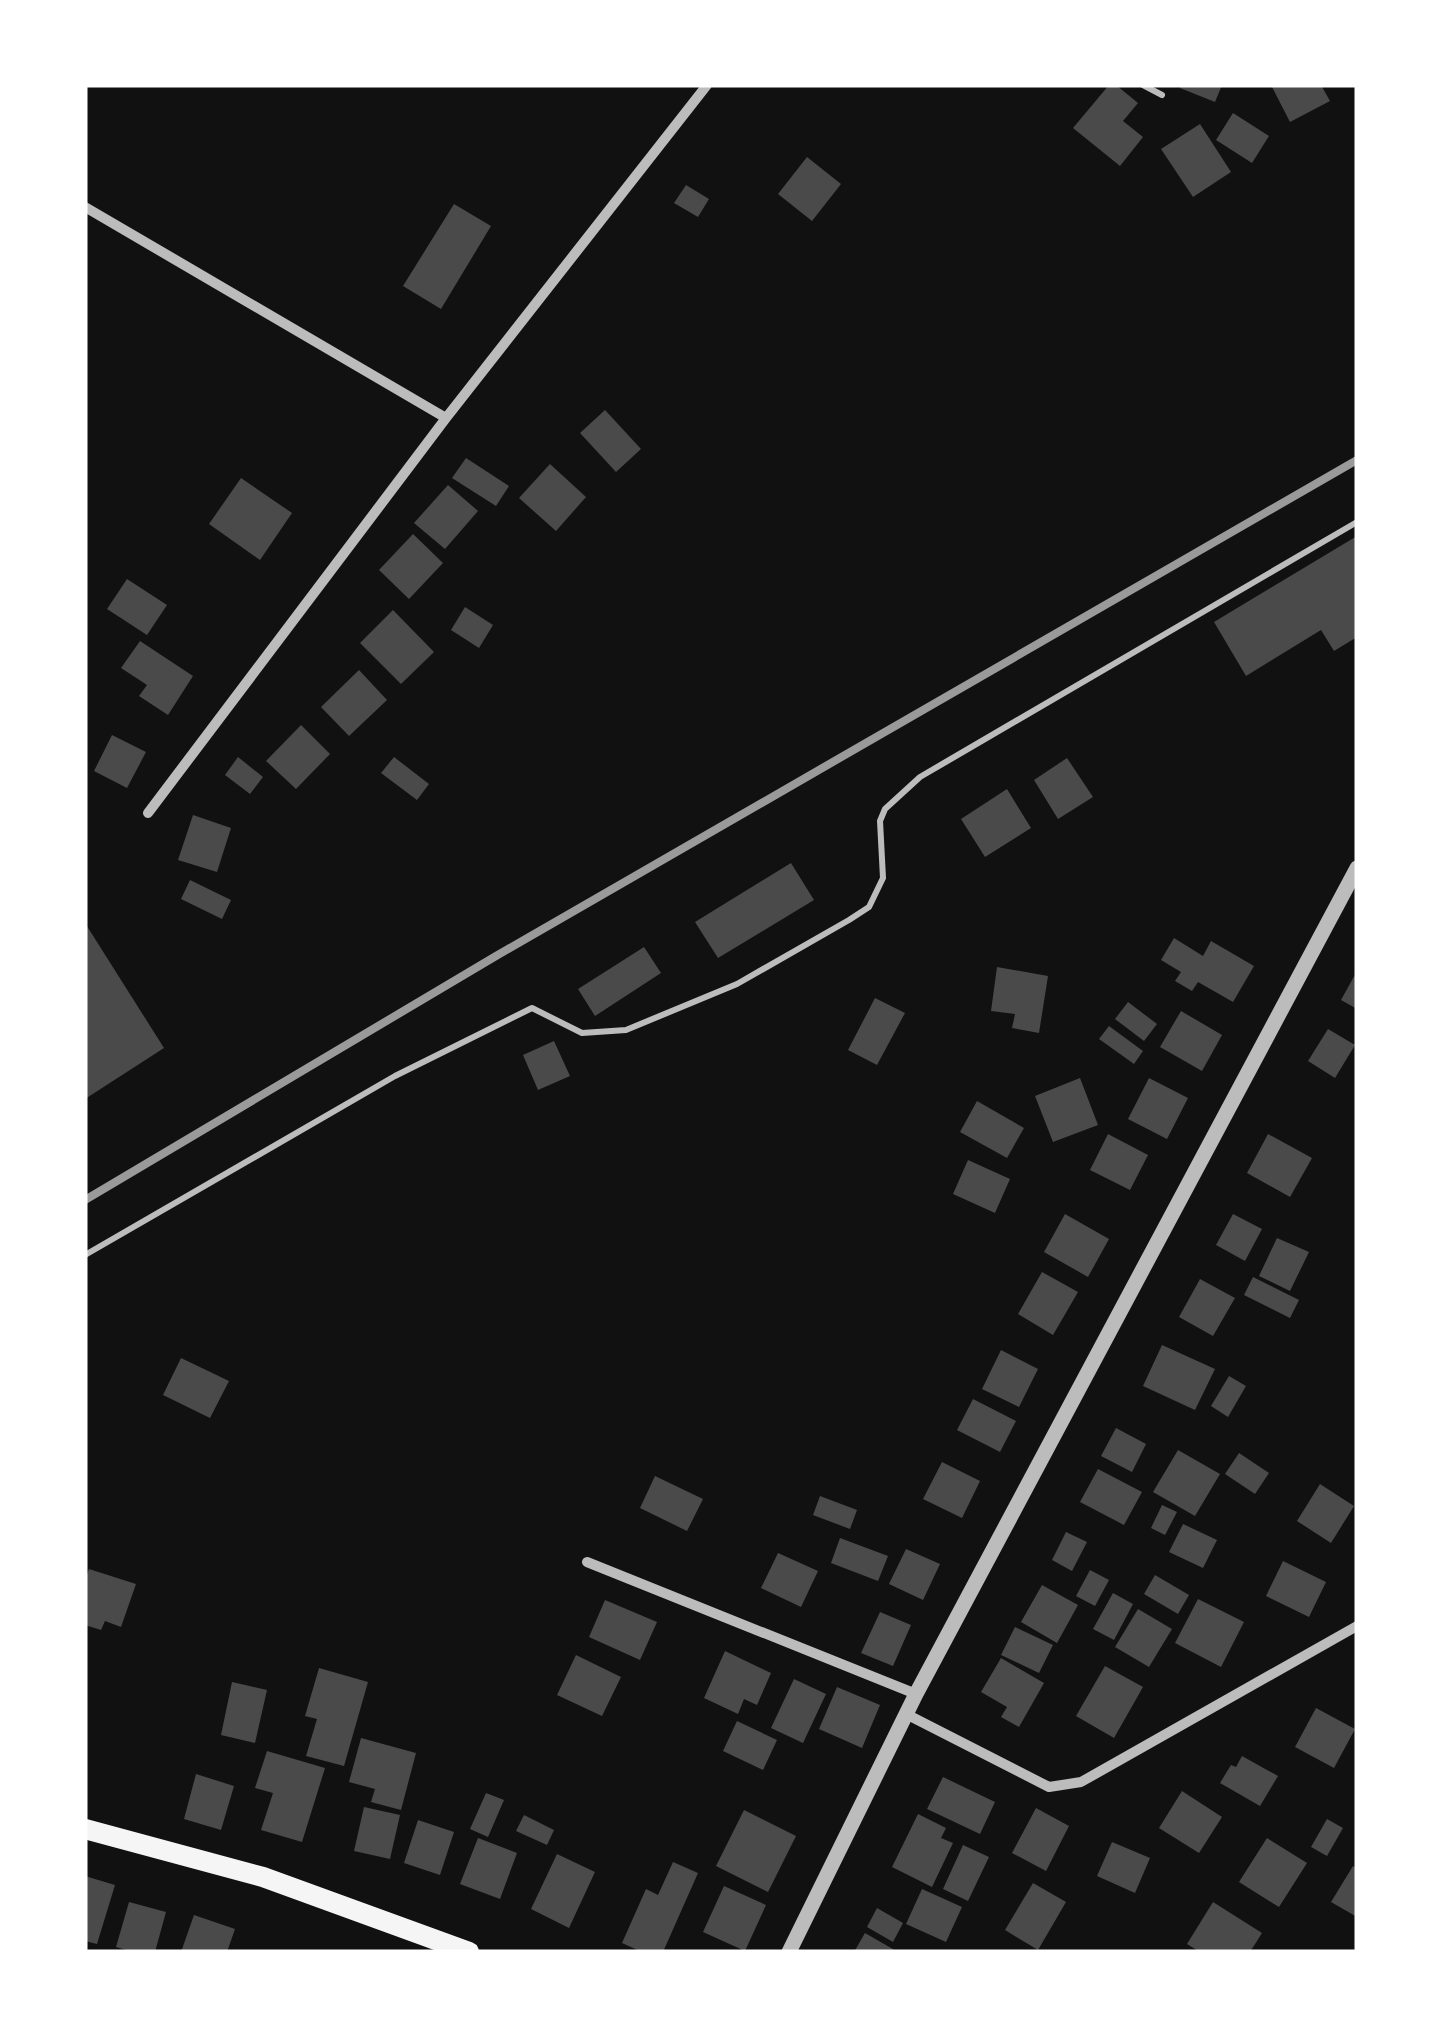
<svg xmlns="http://www.w3.org/2000/svg" width="1442" height="2037" font-family="Signika,sans-serif">
	<style>
		.building { fill: #4a4a4a }
		.lines { fill: none; stroke-linecap: round; stroke-linejoin: round }
		.service { stroke: #bcbcbc; stroke-width: 6 }
		.minor { stroke: #bcbcbc; stroke-width: 10 }
		.tertiary { stroke: #bcbcbc; stroke-width: 15 }
		.primary { stroke: #f5f5f5; stroke-width: 20 }
		.rail { stroke: #9a9a9a; stroke-width: 8 }
	</style>
	<rect width="100%" height="100%" fill="#111"/>
	<path class="building" d="M1109,85H1116L1138,103L1123,121L1143,137L1120,166L1073,128Z
		M1181,85H1222L1215,102L1180,88Z
		M1271,85H1321L1330,101L1290,122Z
		M1233,113L1269,136L1252,163L1216,140Z
		M1200,124L1231,172L1193,197L1161,149Z
		M807,157L841,184L812,221L778,194Z
		M686,185L709,199L698,217L674,203Z
		M454,204L491,226L441,309L403,286Z
		M605,410L641,449L616,472L580,433Z
		M466,458L509,486L496,506L452,478Z
		M550,464L586,497L556,531L519,498Z
		M241,478L292,513L260,560L209,524Z
		M448,485L478,511L445,549L414,523Z
		M413,534L443,563L409,599L379,570Z
		M1357,536V637L1334,651L1321,630L1246,676L1214,622Z
		M127,579L167,605L147,635L107,609Z
		M465,607L493,625L479,648L451,630Z
		M393,610L434,652L401,684L360,643Z
		M140,641L193,676L168,715L139,696L147,685L121,668Z
		M359,670L387,700L349,736L321,707Z
		M301,725L330,754L296,789L266,761Z
		M112,735L146,752L127,788L94,771Z
		M238,757L263,777L250,794L225,775Z
		M394,757L429,784L417,800L381,773Z
		M1067,758L1093,797L1058,819L1034,780Z
		M1007,789L1031,828L985,857L961,819Z
		M193,815L231,828L217,872L178,860Z
		M791,863L814,900L718,958L695,922Z
		M190,880L231,900L222,919L181,899Z
		M85,923L164,1048L85,1099Z
		M1174,938L1203,956L1211,941L1254,966L1233,1002L1198,982L1192,991L1175,981L1181,972L1161,960Z
		M644,947L661,973L595,1016L578,989Z
		M997,967L1048,976L1039,1033L1012,1028L1015,1014L991,1011Z
		M1357,971V1009L1341,1000Z
		M875,998L905,1013L877,1065L848,1050Z
		M1128,1002L1157,1024L1144,1041L1115,1019Z
		M1181,1011L1222,1035L1202,1071L1160,1047Z
		M1109,1026L1143,1051L1134,1064L1099,1039Z
		M1328,1029L1355,1045L1335,1078L1308,1061Z
		M554,1041L570,1076L538,1090L523,1055Z
		M1080,1078L1098,1125L1053,1142L1035,1096Z
		M1149,1078L1188,1098L1167,1139L1128,1119Z
		M977,1101L1024,1128L1007,1158L960,1132Z
		M1108,1134L1148,1155L1130,1190L1090,1170Z
		M1268,1134L1312,1158L1290,1197L1247,1173Z
		M968,1160L1010,1179L995,1213L953,1194Z
		M1065,1214L1109,1239L1088,1277L1044,1252Z
		M1233,1214L1262,1229L1245,1261L1216,1245Z
		M1277,1238L1309,1252L1290,1291L1259,1276Z
		M1042,1272L1078,1292L1053,1335L1018,1314Z
		M1253,1277L1299,1300L1290,1318L1244,1295Z
		M1200,1279L1235,1298L1213,1336L1179,1317Z
		M1162,1345L1215,1369L1195,1410L1143,1386Z
		M1001,1350L1038,1369L1019,1407L982,1389Z
		M181,1358L229,1381L210,1418L163,1395Z
		M1229,1376L1246,1386L1228,1417L1211,1406Z
		M973,1399L1016,1421L1000,1452L957,1430Z
		M1116,1428L1146,1444L1132,1472L1101,1456Z
		M1178,1450L1220,1474L1195,1516L1153,1492Z
		M1239,1453L1269,1473L1255,1494L1225,1474Z
		M942,1462L980,1481L962,1518L923,1499Z
		M1098,1469L1142,1492L1124,1525L1080,1502Z
		M655,1476L703,1499L687,1531L640,1508Z
		M1320,1484L1354,1506L1331,1543L1297,1521Z
		M820,1496L857,1510L850,1529L813,1515Z
		M1162,1505L1177,1512L1165,1535L1151,1528Z
		M1183,1524L1217,1540L1203,1568L1169,1552Z
		M1066,1532L1087,1542L1072,1571L1052,1560Z
		M840,1538L888,1556L878,1581L831,1563Z
		M906,1549L940,1564L923,1600L889,1584Z
		M778,1553L818,1571L801,1607L761,1588Z
		M1283,1561L1326,1582L1309,1617L1266,1596Z
		M89,1569L136,1584L121,1627L105,1621L101,1630L85,1625V1580Z
		M1090,1570L1109,1580L1095,1606L1076,1596Z
		M1155,1575L1189,1595L1178,1614L1144,1594Z
		M1042,1585L1078,1605L1057,1643L1021,1622Z
		M1113,1593L1133,1604L1114,1640L1093,1629Z
		M1198,1599L1244,1622L1221,1667L1175,1643Z
		M605,1600L657,1622L640,1660L589,1637Z
		M1138,1609L1172,1629L1149,1667L1115,1647Z
		M880,1612L911,1625L893,1666L861,1653Z
		M1015,1627L1053,1645L1039,1673L1001,1655Z
		M725,1651L771,1673L757,1705L744,1699L738,1714L704,1698Z
		M576,1655L621,1677L602,1716L557,1695Z
		M1001,1658L1044,1683L1019,1727L1001,1717L1007,1707L981,1692Z
		M1105,1666L1143,1687L1114,1738L1076,1716Z
		M319,1668L368,1682L344,1766L306,1756L317,1719L305,1716Z
		M794,1679L826,1694L803,1743L771,1728Z
		M232,1682L267,1690L255,1743L221,1735Z
		M837,1687L880,1705L862,1748L819,1729Z
		M1316,1708L1355,1729L1334,1768L1295,1747Z
		M737,1721L777,1740L763,1770L723,1751Z
		M361,1738L416,1753L401,1810L371,1802L375,1789L349,1782Z
		M267,1751L325,1768L302,1842L261,1830L273,1793L255,1788Z
		M1242,1756L1278,1776L1260,1806L1220,1783L1231,1765L1236,1767Z
		M196,1774L234,1786L221,1830L184,1819Z
		M943,1777L995,1802L980,1834L927,1809Z
		M1182,1791L1222,1817L1199,1853L1159,1828Z
		M486,1793L504,1800L488,1837L470,1829Z
		M364,1807L400,1815L390,1859L354,1851Z
		M1036,1808L1069,1826L1046,1871L1012,1853Z
		M744,1810L796,1836L768,1892L716,1866Z
		M918,1814L946,1828L941,1838L953,1843L932,1887L892,1867Z
		M524,1815L554,1830L547,1845L516,1831Z
		M1327,1819L1343,1828L1327,1856L1311,1847Z
		M418,1820L454,1832L440,1875L404,1863Z
		M478,1838L517,1853L500,1899L460,1884Z
		M1267,1838L1307,1863L1279,1907L1239,1882Z
		M1112,1842L1150,1858L1135,1893L1097,1876Z
		M963,1845L989,1857L968,1901L943,1889Z
		M557,1854L595,1872L569,1928L531,1909Z
		M673,1862L698,1873L663,1952H642L622,1943L646,1889L658,1895Z
		M1353,1866L1357,1869V1917L1331,1902Z
		M85,1876L115,1885L97,1944L85,1941Z
		M1033,1883L1066,1902L1038,1950L1005,1930Z
		M724,1886L766,1905L745,1951L703,1932Z
		M922,1889L962,1907L946,1942L906,1924Z
		M129,1902L166,1912L155,1952H133L116,1947Z
		M1213,1902L1262,1933L1250,1952H1200L1187,1944Z
		M877,1908L903,1923L893,1942L867,1927Z
		M194,1915L235,1929L227,1952H181Z
		M865,1933L898,1952H854Z"/>
	<g class="lines">
		<path class="service" d="M1143,85L1162,95
			M85,1255L395,1076L532,1008L582,1033L626,1030L737,984L849,920L869,907L883,878L880,821L885,809L920,777L1357,522"/>
		<path class="minor" d="M85,207L446,418
			M148,813L446,418L707,85
			M587,1562L916,1694
			M906,1714L1049,1787L1081,1782L1357,1626"/>
		<path class="tertiary" d="M789,1952L916,1694L1357,868"/>
		<path class="primary" d="M85,1829L263,1877L469,1952"/>
		<path class="rail" d="M85,1200L496,956L1357,460"/>
	</g>
	<rect width="1442" height="2037" fill="none" stroke="#ffffff" stroke-width="175"/>
</svg>
